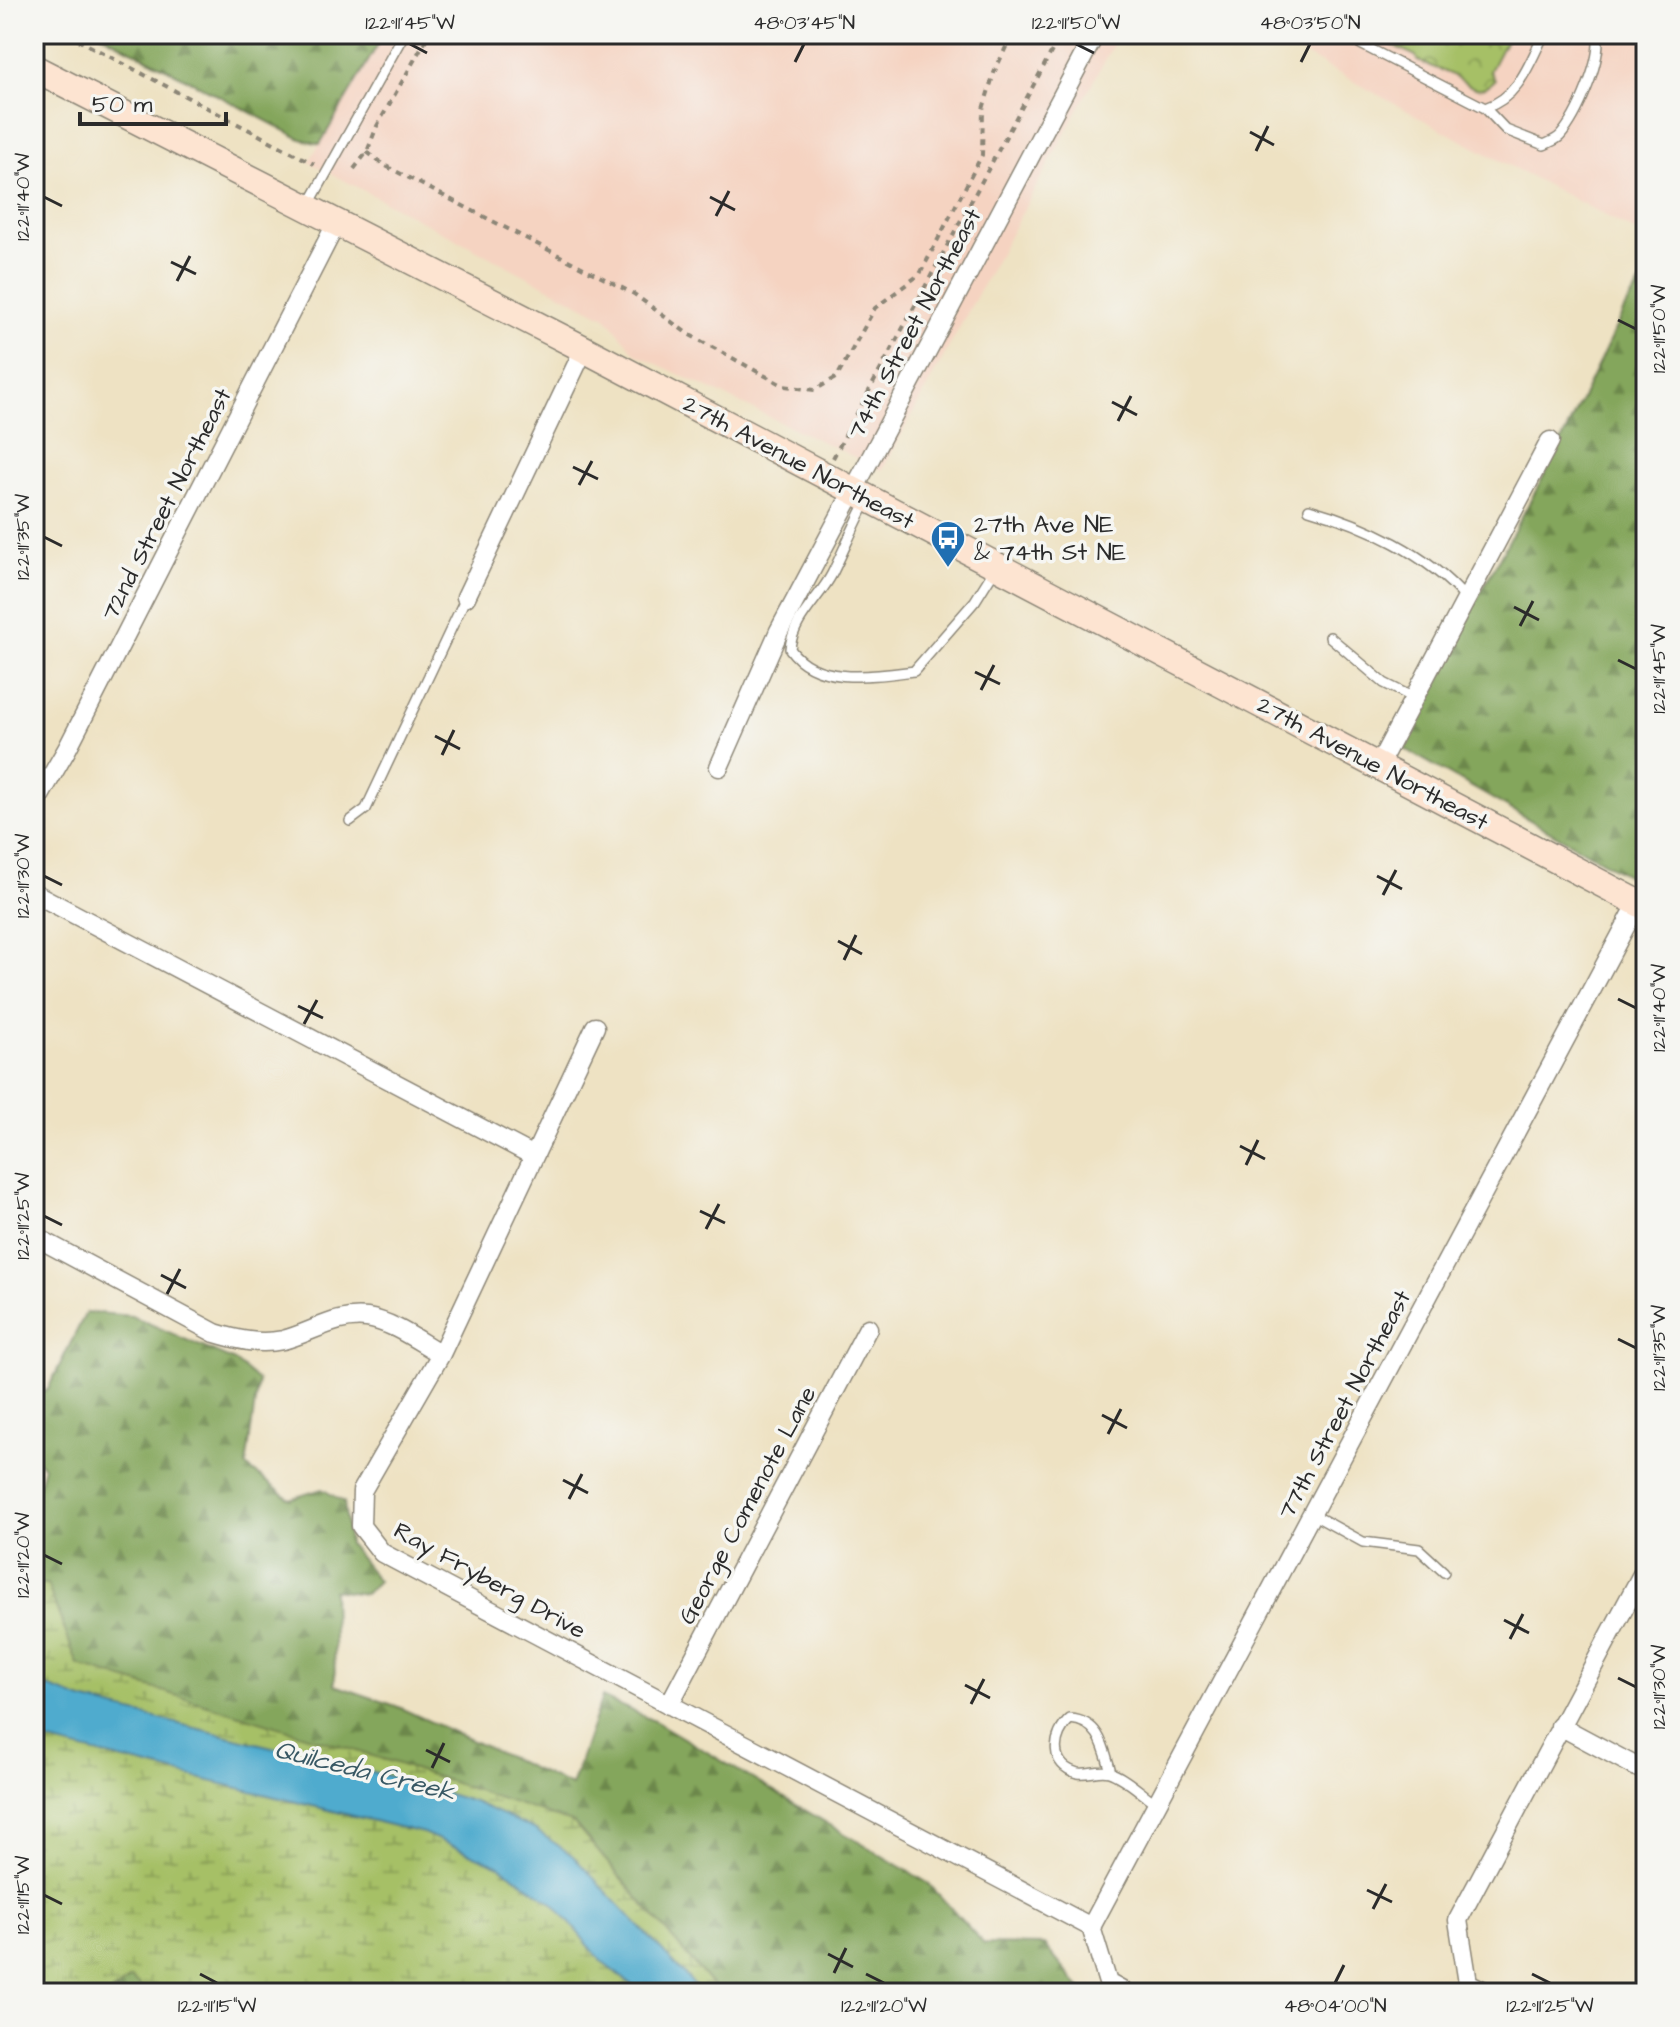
<svg xmlns="http://www.w3.org/2000/svg" width="1680" height="2027" font-family="'Architects Daughter',sans-serif">
	<style>
		.built { fill: #f5d3c1 }
		.forest { fill: url(#forest-firs); stroke: #586843; stroke-width: 2 }
		.wetland { fill: url(#wetland-marsh); stroke: #687648; stroke-width: 2 }
		.park { fill: url(#park-crowns); stroke: #687648; stroke-width: 2 }
		.water { fill: #50abce; stroke: #3e6b7c; stroke-width: 2 }
		.lines { fill: none; stroke-linecap: round; stroke-linejoin: round }
		.lane-casing { stroke: #8c8677; stroke-width: 12 }
		.street-casing { stroke: #8c8677; stroke-width: 21 }
		.secondary-casing { stroke: #8c8677; stroke-width: 29 }
		.path { stroke: #8c8677; stroke-width: 4; stroke-dasharray: 6 6; stroke-linecap: butt }
		.lane { stroke: #fff; stroke-width: 9 }
		.street { stroke: #fff; stroke-width: 18 }
		.secondary { stroke: #fde4d1; stroke-width: 26 }
		.ticks { fill: none; stroke: #2b2b2b; stroke-width: 3 }
		.labels { text-anchor: middle; stroke-width: 7; stroke-linejoin: round; paint-order: stroke }
		.street-label { font-size: 24px; fill: #2b2b2b; stroke: #f6f6f2 }
		.poi-label { font-size: 24px; fill: #2b2b2b; stroke: #f6f6f2; text-anchor: start }
		.water-label { font-size: 26px; font-style: italic; fill: #385864; stroke: #f6f6f2 }
		.neatline { fill: none; stroke: #2b2b2b; stroke-width: 3 }
		.ticks-label { font-size: 20px; text-anchor: middle; fill: #2b2b2b }
	</style>
	<defs>
		<pattern id="forest-firs" width="22" height="20" patternUnits="userSpaceOnUse" patternTransform="scale(2)"><rect width="22" height="20" fill="#84a65b"/><path d="M5 1l3.5 6h-7zM16 11l3.5 6h-7z" fill="#6c874b"/></pattern>
		<pattern id="wetland-marsh" width="20" height="14" patternUnits="userSpaceOnUse" patternTransform="scale(2)"><rect width="20" height="14" fill="#a6c066"/><path d="M1 5h8M5 5V1M11 12h8M15 12V8" fill="none" stroke="#879c54"/></pattern>
		<pattern id="park-crowns" width="20" height="18" patternUnits="userSpaceOnUse" patternTransform="scale(2)"><rect width="20" height="18" fill="#a6c066"/><path d="M2 6a3 3 0 1 1 6 0M12 15a3 3 0 1 1 6 0" fill="none" stroke="#879c54"/></pattern>
	</defs>
	<rect width="100%" height="100%" fill="#f6f6f2"/>
	<filter id="ink" filterUnits="userSpaceOnUse"><feTurbulence type="fractalNoise" baseFrequency=".0125" numOctaves="2"/><feDisplacementMap in="SourceGraphic" scale="16" xChannelSelector="R" yChannelSelector="G"/><feConvolveMatrix kernelMatrix="1 2 1 2 8 2 1 2 1" color-interpolation-filters="sRGB"/></filter>
	<filter id="wash" filterUnits="userSpaceOnUse"><feTurbulence type="fractalNoise" baseFrequency=".006" numOctaves="4" result="noise"/><feDisplacementMap in="SourceGraphic" scale="32" xChannelSelector="R" yChannelSelector="G"/><feGaussianBlur stdDeviation="1.8" result="paint"/><feColorMatrix in="noise" values="0 0 0 0 0 0 0 0 0 0 0 0 0 0 0 0 0 1.4 0 .05"/><feComposite in="paint" operator="in"/></filter>
	<g filter="url(#wash)">
		<rect width="100%" height="100%" fill="#eee2c3"/>
		<path class="built" d="M384,34H1119L882,470L636,354L607,318L309,162Z
			M1267,34H1646V237L1455,137Z"/>
		<path class="forest" d="M101,34H384L320,144L301,139Z
			M1646,275V886L1398,745L1553,459L1626,306Z
			M86,1312L132,1316L235,1361L258,1381L246,1466L290,1499L322,1489L344,1502L349,1544L378,1581L365,1594L333,1590L335,1685L396,1706L571,1786L602,1697L656,1722L928,1883L984,1944L1044,1945L1084,1993H719L574,1823L78,1665L47,1584H34V1503L44,1466L34,1458V1396L48,1389Z
			M131,1977L148,1993H111Z"/>
		<path class="wetland" d="M34,1584H47L78,1665L392,1762L574,1823L719,1993H148L131,1978L111,1993H34Z"/>
		<path class="park" d="M1368,34H1509L1490,71L1495,80C1477,98 1468,83 1452,75C1442,70 1428,66 1417,60L1416,56Z"/>
		<path class="water" d="M34,1682L83,1700L393,1777L474,1802L534,1829L572,1855L702,1993H643L604,1964L555,1905L500,1866L423,1833L34,1738Z"/>
	</g>
	<g filter="url(#ink)">
		<g class="lines">
			<defs>
				<path id="lane" d="M1341,34L1485,108L1506,130L1544,145C1550,142 1556,140 1560,136C1577,117 1603,58 1597,34
					M1485,108C1519,97 1529,64 1544,34
					M308,206L404,34
					M867,501C854,525 844,550 832,574C819,599 792,620 790,649C816,686 874,676 914,671L975,601L995,569
					M1309,509C1365,525 1428,554 1466,599
					M1330,637L1384,683L1414,698
					M350,821L366,809L466,597
					M1312,1514L1363,1542L1419,1549L1444,1572
					M1111,1772C1104,1748 1100,1721 1070,1719C1052,1735 1049,1766 1078,1773C1088,1775 1099,1769 1109,1772C1125,1777 1143,1795 1157,1804"/>
				<path id="street" d="M466,597L584,349
					M1378,766L1550,441
					M719,767L779,631L1095,34
					M34,806L67,749L337,222
					M34,893L532,1155
					M595,1027L441,1354L362,1491L361,1526L382,1553L1091,1927
					M34,1236L215,1333C238,1340 259,1345 283,1340C311,1333 337,1314 367,1318C393,1322 418,1341 441,1354
					M669,1705L868,1328
					M1560,1726L1646,1772
					M1091,1927L1638,903
					M1091,1927L1108,1983L1126,1993
					M1488,1993L1468,1983L1458,1920L1646,1567"/>
				<path id="secondary" d="M34,68L584,349L1646,907"/>
			</defs>
			<use href="#lane" class="lane-casing"/>
			<use href="#street" class="street-casing"/>
			<use href="#secondary" class="secondary-casing"/>
			<path class="path" d="M67,34L314,164
				M367,152L384,165L634,294L688,334L784,386L815,390L837,377L875,308L920,274L982,155L983,109L994,73L1012,34
				M354,169L367,152L377,126L429,34
				M833,458L1061,34"/>
			<use href="#lane" class="lane"/>
			<use href="#street" class="street"/>
			<use href="#secondary" class="secondary"/>
		</g>
	</g>
	<path class="ticks" d="M410,44L427,53M1076,44L1094,53M795,62L804,44M1301,62L1310,44M1250,132L1274,145M1256,151L1268,126M44,197L62,206M710,197L735,210M716,216L729,191M171,262L196,274M177,281L190,256M1618,320L1636,329M1112,402L1137,415M1118,421L1131,396M573,467L598,479M579,485L592,461M44,537L62,546M1514,607L1539,620M1520,626L1533,601M1618,660L1636,669M975,672L1000,684M981,690L994,665M435,736L460,749M442,755L454,730M44,876L62,885M1377,876L1402,889M1383,895L1396,870M838,941L862,954M844,960L856,935M1618,999L1636,1008M298,1006L323,1018M304,1024L317,1000M1240,1146L1265,1159M1246,1165L1258,1140M700,1211L725,1223M44,1216L62,1225M706,1229L719,1204M161,1275L186,1288M167,1294L180,1269M1618,1339L1636,1348M1102,1415L1127,1428M1108,1434L1121,1409M563,1480L588,1493M569,1499L582,1474M44,1555L62,1564M1504,1620L1529,1633M1510,1639L1523,1614M1618,1678L1636,1687M965,1685L990,1698M971,1704L984,1679M426,1750L450,1762M432,1768L444,1743M1367,1890L1392,1902M44,1895L62,1904M1373,1909L1386,1884M828,1954L853,1967M834,1973L846,1948M200,1974L217,1983M866,1974L884,1983M1532,1974L1550,1983M1335,1983L1344,1965"/>
	<defs>
		<symbol id="bus-pin" viewBox="-11 -11 22 30"><path d="M0 17L-7.5 6A9.5 9.5 0 1 1 7.5 6Z" fill="#1f6fb2" stroke="#f6f6f2"/><path d="M-5-6H5V4H4V6H2V4H-2V6H-4V4H-5ZM-3.5-4V0h7V-4ZM-3.5 1.2v1.5H-2V1.2ZM2 1.2v1.5H3.5V1.2Z" fill="#fff"/></symbol>
	</defs>
	<g fill-rule="evenodd">
		<use href="#bus-pin" x="928" y="518" width="40" height="54"/>
	</g>
	<g class="labels">
		<g class="street-label">
			<text transform="translate(914 323) rotate(-62)" y="8">74th Street Northeast</text>
			<text transform="translate(799 462) rotate(28)" y="8">27th Avenue Northeast</text>
			<text transform="translate(166 504) rotate(-63)" y="8">72nd Street Northeast</text>
			<text transform="translate(1373 763) rotate(28)" y="8">27th Avenue Northeast</text>
			<text transform="translate(1344 1404) rotate(-62)" y="8">77th Street Northeast</text>
			<text transform="translate(747 1505) rotate(-62)" y="8">George Comenote Lane</text>
			<text transform="translate(490 1580) rotate(29)" y="8">Ray Fryberg Drive</text>
		</g>
		<g class="poi-label">
			<text x="974" y="532">27th Ave NE<tspan x="974" dy="28">&amp; 74th St NE</tspan></text>
		</g>
		<g class="water-label">
			<text transform="translate(365 1770) rotate(14)" y="9">Quilceda Creek</text>
		</g>
	</g>
	<rect width="1680" height="2027" fill="none" stroke="#f6f6f2" stroke-width="88"/>
	<path d="M80 112v12h146v-12" fill="none" stroke="#2b2b2b" stroke-width="4"/>
	<text x="92" y="112" font-size="24" fill="#2b2b2b" stroke="#f6f6f2" stroke-width="6" paint-order="stroke">50 m</text>
	<rect x="44" y="44" width="1592" height="1939" class="neatline"/>
	<g class="ticks-label">
		<text x="410" y="29">122°11'45"W</text>
		<text x="804" y="29">48°03'45"N</text>
		<text x="1076" y="29">122°11'50"W</text>
		<text x="1310" y="29">48°03'50"N</text>
		<text transform="translate(22 197) rotate(-90)" y="7">122°11'40"W</text>
		<text transform="translate(1658 329) rotate(-90)" y="7">122°11'50"W</text>
		<text transform="translate(22 537) rotate(-90)" y="7">122°11'35"W</text>
		<text transform="translate(1658 669) rotate(-90)" y="7">122°11'45"W</text>
		<text transform="translate(22 876) rotate(-90)" y="7">122°11'30"W</text>
		<text transform="translate(1658 1008) rotate(-90)" y="7">122°11'40"W</text>
		<text transform="translate(22 1216) rotate(-90)" y="7">122°11'25"W</text>
		<text transform="translate(1658 1348) rotate(-90)" y="7">122°11'35"W</text>
		<text transform="translate(22 1555) rotate(-90)" y="7">122°11'20"W</text>
		<text transform="translate(1658 1687) rotate(-90)" y="7">122°11'30"W</text>
		<text transform="translate(22 1895) rotate(-90)" y="7">122°11'15"W</text>
		<text x="217" y="2012">122°11'15"W</text>
		<text x="884" y="2012">122°11'20"W</text>
		<text x="1335" y="2012">48°04'00"N</text>
		<text x="1550" y="2012">122°11'25"W</text>
	</g>
</svg>
